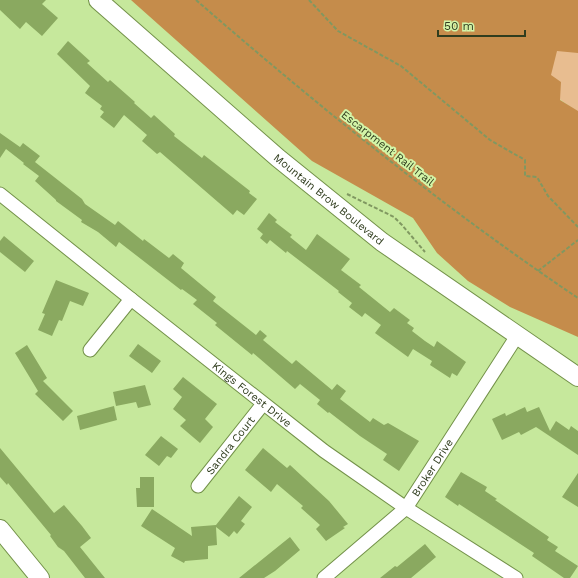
<svg xmlns="http://www.w3.org/2000/svg" width="578" height="578" font-family="'Work Sans',sans-serif">
	<style>
		.green { fill: #e8bd90 }
		.forest { fill: #c58c4b }
		.building { fill: #8aa960 }
		.lines { fill: none; stroke-linecap: round; stroke-linejoin: round }
		.street-casing { stroke: #739149; stroke-width: 15 }
		.secondary-casing { stroke: #739149; stroke-width: 20 }
		.path { stroke: #809861; stroke-width: 2; stroke-dasharray: 4 2; stroke-linecap: butt }
		.street { stroke: #fff; stroke-width: 13 }
		.secondary { stroke: #fff; stroke-width: 18 }
		.labels { text-anchor: middle; stroke-width: 4; stroke-linejoin: round; paint-order: stroke }
		.street-label { font-size: 11px; fill: #303d1e; stroke: #d3f5a8 }
	</style>
	<rect width="100%" height="100%" fill="#c6e89c"/>
	<path class="green" d="M578,24V112L538,84L554,31Z"/>
	<path class="forest" d="M131,0H578V53L557,51L551,75L561,82L560,100L578,111V337L510,307L468,281L437,253L413,218L312,161Z"/>
	<path class="building" d="M0,0H46L42,4L58,18L42,36L26,22L20,29L0,10Z
		M68,41L90,61L87,63L108,82L110,80L135,102L134,103L151,118L154,115L175,134L174,136L202,158L204,155L250,191L249,193L257,199L244,215L237,210L233,215L160,152L157,154L142,141L147,135L124,115L114,128L100,117L104,112L100,109L102,106L85,93L90,86L57,54Z
		M0,133L20,147L23,143L40,156L35,162L82,199L85,204L115,225L118,221L143,241L144,239L169,258L173,254L184,263L181,268L216,297L213,301L256,335L260,330L267,336L263,340L292,364L296,360L332,390L337,384L346,391L340,399L370,422L373,418L384,425L388,423L419,441L399,471L383,460L387,454L360,436L329,412L328,413L317,404L320,400L300,384L295,389L253,353L252,355L215,325L217,323L193,304L197,300L182,289L181,290L119,242L116,247L98,232L81,222L82,220L56,201V200L35,181L39,176L23,164L24,163L6,149L0,158Z
		M269,213L277,220L275,222L292,235L290,237L306,250L317,234L350,259L341,270L361,285L359,287L390,312L394,308L410,320L407,323L414,328L412,331L425,341L434,347L437,341L466,362L457,376L452,373L450,378L430,365L432,361L413,349L408,357L375,333L381,325L365,313L362,317L349,307L352,303L338,292L339,291L287,251L286,253L270,240L267,244L260,238L263,234L257,229Z
		M4,236L34,261L25,272L0,252V241Z
		M56,280L89,293L83,306L70,301L62,321L59,320L52,336L38,330L45,314L42,313Z
		M138,344L161,361L152,373L129,356Z
		M27,345L47,378L43,381L73,411L63,421L35,394L38,391L15,353Z
		M183,377L217,404L205,419L213,427L200,443L180,426L186,420L173,409L182,397L173,389Z
		M145,385L151,405L138,408L136,402L116,406L113,392Z
		M114,406L117,420L80,430L77,416Z
		M525,407L527,412L539,407L550,431L556,421L569,430L571,426L578,431V455L536,427L521,435L519,432L502,440L492,419L505,413L506,416Z
		M161,436L178,449L171,458L167,456L159,466L145,455Z
		M0,448L54,513L64,505L82,526L91,538L80,547L105,578H85L64,551L58,547L50,536L51,535L8,483L7,485L0,477Z
		M263,448L287,468L290,465L329,501L348,524L343,527L345,528L326,541L316,529L320,525L301,508L303,506L277,484L271,492L245,470Z
		M461,472L487,487L485,491L497,499L495,500L549,537L547,540L558,547L555,551L578,566L570,578H564L532,556L534,553L459,504L458,506L445,497Z
		M578,473V507L562,497Z
		M140,477H154V507H137L136,488H140Z
		M239,496L252,507L241,521L245,524L237,534L234,531L229,537L216,527L217,545L208,546V559L185,561L184,563L171,556L175,548L141,526L152,509L192,536L191,527L216,525Z
		M290,537L300,550L275,571L264,578H239Z
		M425,544L436,557L411,578H380L395,566L397,567Z"/>
	<g class="lines">
		<defs>
			<g id="street">
				<path id="s1" d="M0,194L131,299L324,451L406,508L516,578"/>
				<path d="M90,350L131,299"/>
				<path id="s2" d="M198,486L263,404"/>
				<path id="s3" d="M324,578L406,508L517,336"/>
			</g>
			<g id="secondary">
				<path id="s4" d="M98,0L278,158L382,242L578,377"/>
				<path d="M0,529L40,578"/>
			</g>
		</defs>
		<use href="#street" class="street-casing"/>
		<use href="#secondary" class="secondary-casing"/>
		<path class="path" d="M196,0C318,106 444,208 578,298
			M309,0L338,31L401,66L490,140L525,160V176L537,177L548,196L578,227
			M347,194L394,217L402,225L425,252
			M538,271L578,240"/>
		<use href="#street" class="street"/>
		<use href="#secondary" class="secondary"/>
	</g>
	<g class="labels">
		<g class="street-label">
			<text transform="translate(388 148) rotate(38)" y="4">Escarpment Rail Trail</text>
			<text dy="4" stroke="none"><textPath href="#s4" startOffset="305">Mountain Brow Boulevard</textPath></text>
			<text dy="4" stroke="none"><textPath href="#s1" startOffset="322">Kings Forest Drive</textPath></text>
			<text dy="4" stroke="none"><textPath href="#s2" startOffset="52">Sandra Court</textPath></text>
			<text dy="4" stroke="none"><textPath href="#s3" startOffset="156">Broker Drive</textPath></text>
		</g>
	</g>
	<path d="M438 30v6h87v-6" fill="none" stroke="#303d1e" stroke-width="2"/>
	<text x="444" y="30" font-size="12" fill="#303d1e" stroke="#d3f5a8" stroke-width="3" paint-order="stroke">50 m</text>
</svg>
